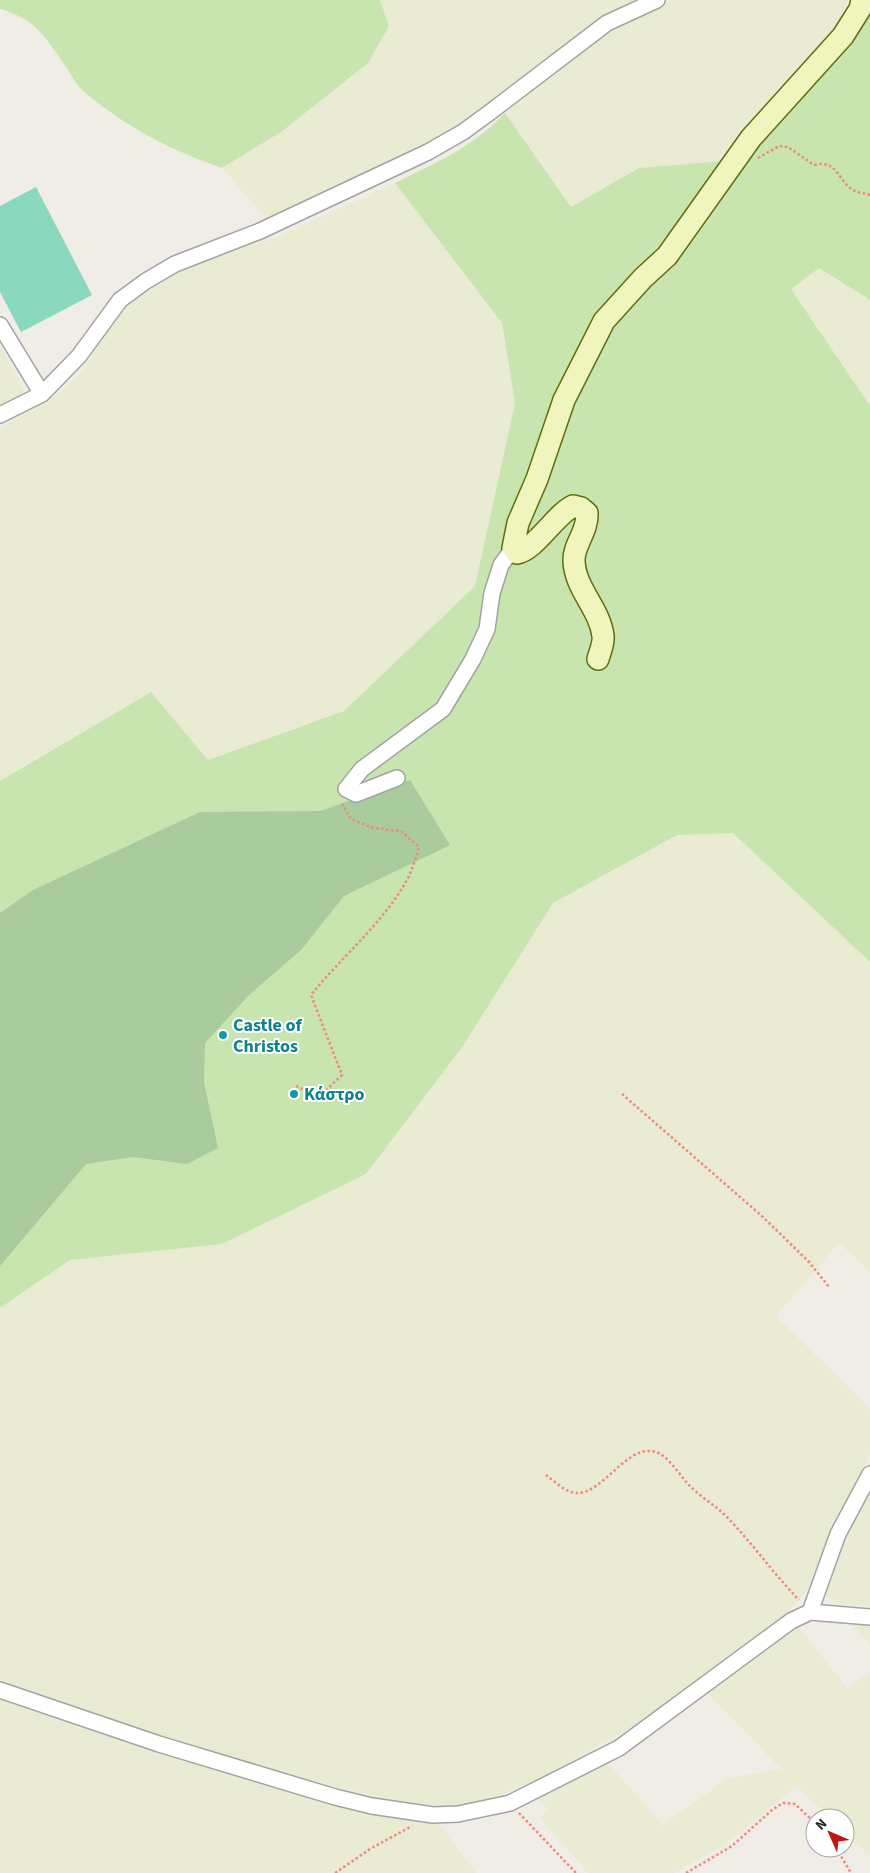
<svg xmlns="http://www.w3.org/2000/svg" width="870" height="1873" font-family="'Source Sans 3',sans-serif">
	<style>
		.farmland { fill: #e9ecd3 }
		.grass { fill: #c8e5b0 }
		.forest { fill: #a9cb9e }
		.pitch { fill: #8ad8be }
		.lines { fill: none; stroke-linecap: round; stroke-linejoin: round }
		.street-casing { stroke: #a3a3a3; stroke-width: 18 }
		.secondary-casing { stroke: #606f0d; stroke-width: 24 }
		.path { stroke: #f08977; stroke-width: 2.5; stroke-dasharray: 2.5 2.5; stroke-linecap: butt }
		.street { stroke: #fff; stroke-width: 15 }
		.secondary { stroke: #f0f5be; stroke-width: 21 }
		.culture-dot { fill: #0f9aa8; stroke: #fff; stroke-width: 2 }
		.labels { text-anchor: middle; stroke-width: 4; stroke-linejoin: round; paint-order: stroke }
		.culture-label { font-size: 18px; font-weight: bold; fill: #0d838f; stroke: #fff; text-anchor: start }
	</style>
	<rect width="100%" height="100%" fill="#efede6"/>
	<path class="farmland" d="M380,0H642L605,16L457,127L413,152L268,220L222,168L281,132L389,26Z
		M672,0H849L828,43L723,161L639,168L571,207L505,113L591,42L621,24Z
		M395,183L502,323L515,403L475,586L344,711L208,760L150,692L0,781V429L61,392L81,372L125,306L180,272L227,253L280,236Z
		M819,268L870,300V406L791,289Z
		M0,346L25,393L0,407Z
		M733,833L870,962V1272L839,1243L776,1316L870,1409V1453L810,1586L790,1610L642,1721L537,1780L497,1796L449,1807L391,1800L308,1780L97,1716L0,1681V1308L70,1260L222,1244L366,1174L463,1046L553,903L677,835Z
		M870,1486V1606L841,1604L828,1598L824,1592L841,1541Z
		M848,1621H870V1644Z
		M797,1625L847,1688L870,1673V1853L868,1855L845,1833V1818H830L797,1786L723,1846L674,1873H588L540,1818L549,1810L537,1798L608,1763L663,1825L728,1778L781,1769L706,1692Z
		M0,1696L438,1822L476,1873H0Z"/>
	<path class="grass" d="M0,0H380L389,26L368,63L281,132L222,168C170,150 124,126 82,90C76,84 71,75 67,68C46,39 37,19 0,9Z
		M870,9V300L819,268L791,289L870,406V962L733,833L677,835L553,903L463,1046L366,1174L222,1244L70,1260L0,1308V781L151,692L208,760L344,711L475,586L515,403L502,323L395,183C438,162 471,148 505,113L571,207L639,168L723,161Z"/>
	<path class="forest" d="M410,780L450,845L344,896L301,950L249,995L205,1043L204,1082L218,1148L187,1164L133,1157L86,1164L0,1266V913L33,890L200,812L320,811Z"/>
	<path class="pitch" d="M36,187L92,295L21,332L0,292V206Z"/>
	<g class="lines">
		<defs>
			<path id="street" d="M0,325L42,394
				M0,415L42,394L79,356L120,300L146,281L175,264L260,231L428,152L463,132L489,113L607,23L657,0
				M397,778L356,794L346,789L362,769L443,709L473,659L487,629L492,593L501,565L513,548
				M810,1612L838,1534L870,1474
				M0,1690L159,1744L335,1797L372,1806L433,1815L458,1814L510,1803L619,1748L791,1621L810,1612L870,1617"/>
			<path id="secondary" d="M598,659C600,652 604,643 603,636C600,609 575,589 574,561C573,545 588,532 587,513L581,508L573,506C555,515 534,551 517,553L513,548L518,523L537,479L564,400L604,321L643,278L667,256L751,138L843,36L860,9L862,0"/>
		</defs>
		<use href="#street" class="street-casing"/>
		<use href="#secondary" class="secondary-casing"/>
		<path class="path" d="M758,158L779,146L788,147L814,165C839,159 837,182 855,191C859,193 865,193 870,195
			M296,1086L319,1097L342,1075L311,995C343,955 385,922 409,876C413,867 416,857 419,847L401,831L373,828L351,819L342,804
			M622,1094L763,1217L809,1262L829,1287
			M546,1475C554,1481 567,1494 579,1493C603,1491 626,1449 650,1451C667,1451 679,1476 691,1487C702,1498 716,1506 726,1516C752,1543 773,1573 799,1600
			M519,1813L576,1873
			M836,1848L851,1873
			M335,1873L370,1849L412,1826
			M686,1873L732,1846L772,1810L783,1803L795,1804L815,1823"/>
		<use href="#street" class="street"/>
		<use href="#secondary" class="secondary"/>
	</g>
	<g class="culture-dot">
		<circle cx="223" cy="1035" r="5"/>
		<circle cx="294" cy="1094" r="5"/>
	</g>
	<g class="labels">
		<g class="culture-label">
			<text x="233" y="1031">Castle of<tspan x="233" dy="21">Christos</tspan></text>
			<text x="304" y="1100">Κάστρο</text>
		</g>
	</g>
	<g transform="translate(830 1833) rotate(315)"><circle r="24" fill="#ffffff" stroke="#a5a5a5"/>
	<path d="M0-4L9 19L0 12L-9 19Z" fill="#bf170f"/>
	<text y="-8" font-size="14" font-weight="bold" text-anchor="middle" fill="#1f1f1f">N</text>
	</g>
</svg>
